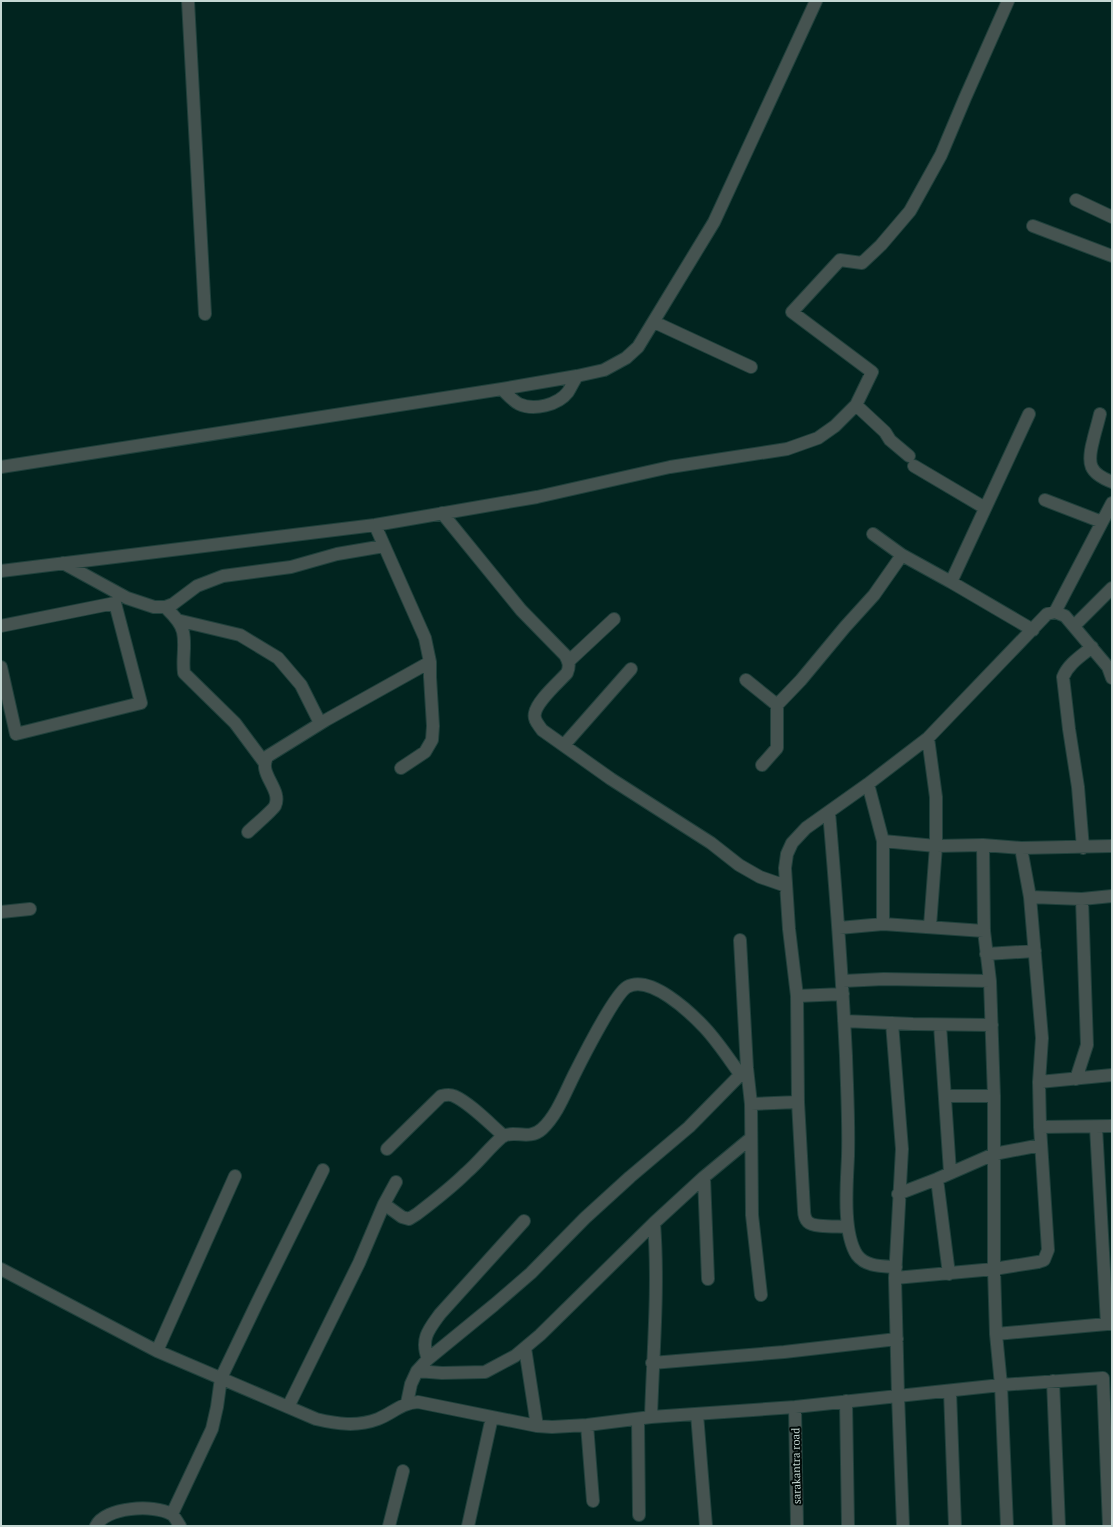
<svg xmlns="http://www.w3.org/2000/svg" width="1113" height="1527" font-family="'PT Serif',serif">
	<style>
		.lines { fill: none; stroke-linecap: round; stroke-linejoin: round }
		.minor-casing { stroke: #20413c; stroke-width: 14 }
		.minor { stroke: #455350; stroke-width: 12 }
		.labels { text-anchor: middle; stroke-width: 4; stroke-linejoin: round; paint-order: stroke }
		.street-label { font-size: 11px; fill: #c5d7d3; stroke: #010a08 }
	</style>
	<rect width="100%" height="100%" fill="#01241f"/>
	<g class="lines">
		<defs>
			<path id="minor" d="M188,1L205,314
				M1076,200L1112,217
				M1033,226L1112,256
				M654,322L751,367
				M502,389C507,394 513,401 519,404C534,411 558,405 568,392C571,387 574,381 577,376
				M856,405L885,432L890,440L909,456
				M1100,414C1098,423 1095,432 1093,441C1087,464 1089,473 1112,482
				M914,466L985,508
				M1,467L502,389L577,376L604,370L626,358L638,347L714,222L816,1
				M1045,500L1102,522
				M442,513L521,610L565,655C569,662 570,666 567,673C558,683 537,701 535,713C533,720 539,725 542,730L611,779L711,843L739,865L760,877L786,886
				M375,525L425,638L430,662V677L433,726L432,740L425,752L401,768
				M873,534L902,555L951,582L1033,630
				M63,563L127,598L154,607H165L173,604L197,586L223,576L291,567L337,554L384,546
				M1,571L375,525L537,497L670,467L787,449L818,438L835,426L856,405L872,372L792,312L840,260L862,263L881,245L910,211L941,155L965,98L1008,1
				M951,582L1029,414
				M165,607C172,614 181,622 183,632C186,645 182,659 184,673L235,723L264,762
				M1055,612L1112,503
				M177,620L240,635L278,658L301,685L320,723
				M1,626L115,603L141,703L16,734L1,667
				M1074,626L1112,588
				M569,661L614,619
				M746,680L777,705
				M928,738L936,797V846L930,926
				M564,745L631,669
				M762,765L777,748V705L801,680L845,627L874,595L902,555
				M868,784L883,841V924
				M829,812C836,893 842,975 846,1056C847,1090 849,1123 848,1156C847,1182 842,1232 857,1255C866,1267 882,1266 896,1267
				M248,832C253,827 272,811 275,806C283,789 256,773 268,756L326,720L430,662
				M883,841L936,846L983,845L1021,848L1030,897L1042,1038L1039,1082L1040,1127L1048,1250L1044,1260L1038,1262L994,1269L895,1278
				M983,845L984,931L990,981L994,1096V1269L996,1334L1001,1385L1103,1378L1109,1526
				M1021,848L1112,846
				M1083,848L1078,787L1069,729L1063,677C1068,664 1081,656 1092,647
				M1030,897L1082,899L1112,896
				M1,912L30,909
				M839,928L883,924L984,931
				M740,940L747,1068L751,1104L752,1215L761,1295
				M986,954L1035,951
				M843,981L884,979L990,981
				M797,996L843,994
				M844,1021L913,1024L992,1025
				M892,1023L902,1149L895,1278L898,1395L903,1526
				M940,1025L950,1172
				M1076,1079L1087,1045L1082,899
				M1039,1082L1112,1075
				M945,1096H994
				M751,1104L798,1102
				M1040,1127L1112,1126
				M1096,1127L1107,1324H1112
				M387,1149L441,1096C445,1095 450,1094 454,1096C470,1103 490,1124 504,1136
				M704,1177L708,1279
				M937,1179L949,1274
				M898,1194L937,1179L994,1154L1041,1145
				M384,1204L402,1217L409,1219L417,1214C434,1201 451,1188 466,1173C479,1162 489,1148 502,1137C513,1129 529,1141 542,1129C557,1115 565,1093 574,1075C582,1059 615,994 627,987C650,974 690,1012 705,1028C718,1042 729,1059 740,1074
				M848,1227C839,1226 814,1228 808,1222C804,1218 804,1214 804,1210L798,1102L797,996L789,929L785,868L787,854L792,843L806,828L868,784L928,738L1047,614L1055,612L1065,616L1108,667L1112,678
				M1,1269L157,1351L316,1419C337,1424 357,1427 378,1419C393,1413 401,1403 418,1402L537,1426L552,1427L587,1425L651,1417L795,1407L1001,1385L1007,1526
				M996,1334L1107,1324
				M525,1348L537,1426
				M157,1351L235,1176
				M428,1359C420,1339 429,1329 440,1314L524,1221
				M652,1363L784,1352L897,1339
				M417,1371L442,1373L485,1372L515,1356L540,1335L654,1223L704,1177L751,1138
				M1053,1381L1059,1526
				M950,1391L955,1526
				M846,1401L848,1526
				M407,1403L411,1384L417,1371L428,1359L494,1305L531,1273L585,1218L630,1177L689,1127L747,1068
				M288,1407L359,1263L384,1204L396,1182
				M795,1407L797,1526
				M697,1414L706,1526
				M651,1417C653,1352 659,1288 654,1223
				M638,1419L639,1515
				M587,1425L593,1501
				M172,1514L212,1429L217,1407L221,1378L257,1303L323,1170
				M96,1526C105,1507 154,1504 171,1514C175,1516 177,1522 180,1526
				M389,1526L403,1471
				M468,1526L492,1417"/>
		</defs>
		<use href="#minor" class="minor-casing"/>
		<use href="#minor" class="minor"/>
	</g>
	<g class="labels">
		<g class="street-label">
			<text transform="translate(796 1466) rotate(-91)" y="4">sarakantra road</text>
		</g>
	</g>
	<rect width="1113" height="1527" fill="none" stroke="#c5d7d3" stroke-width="4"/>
</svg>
